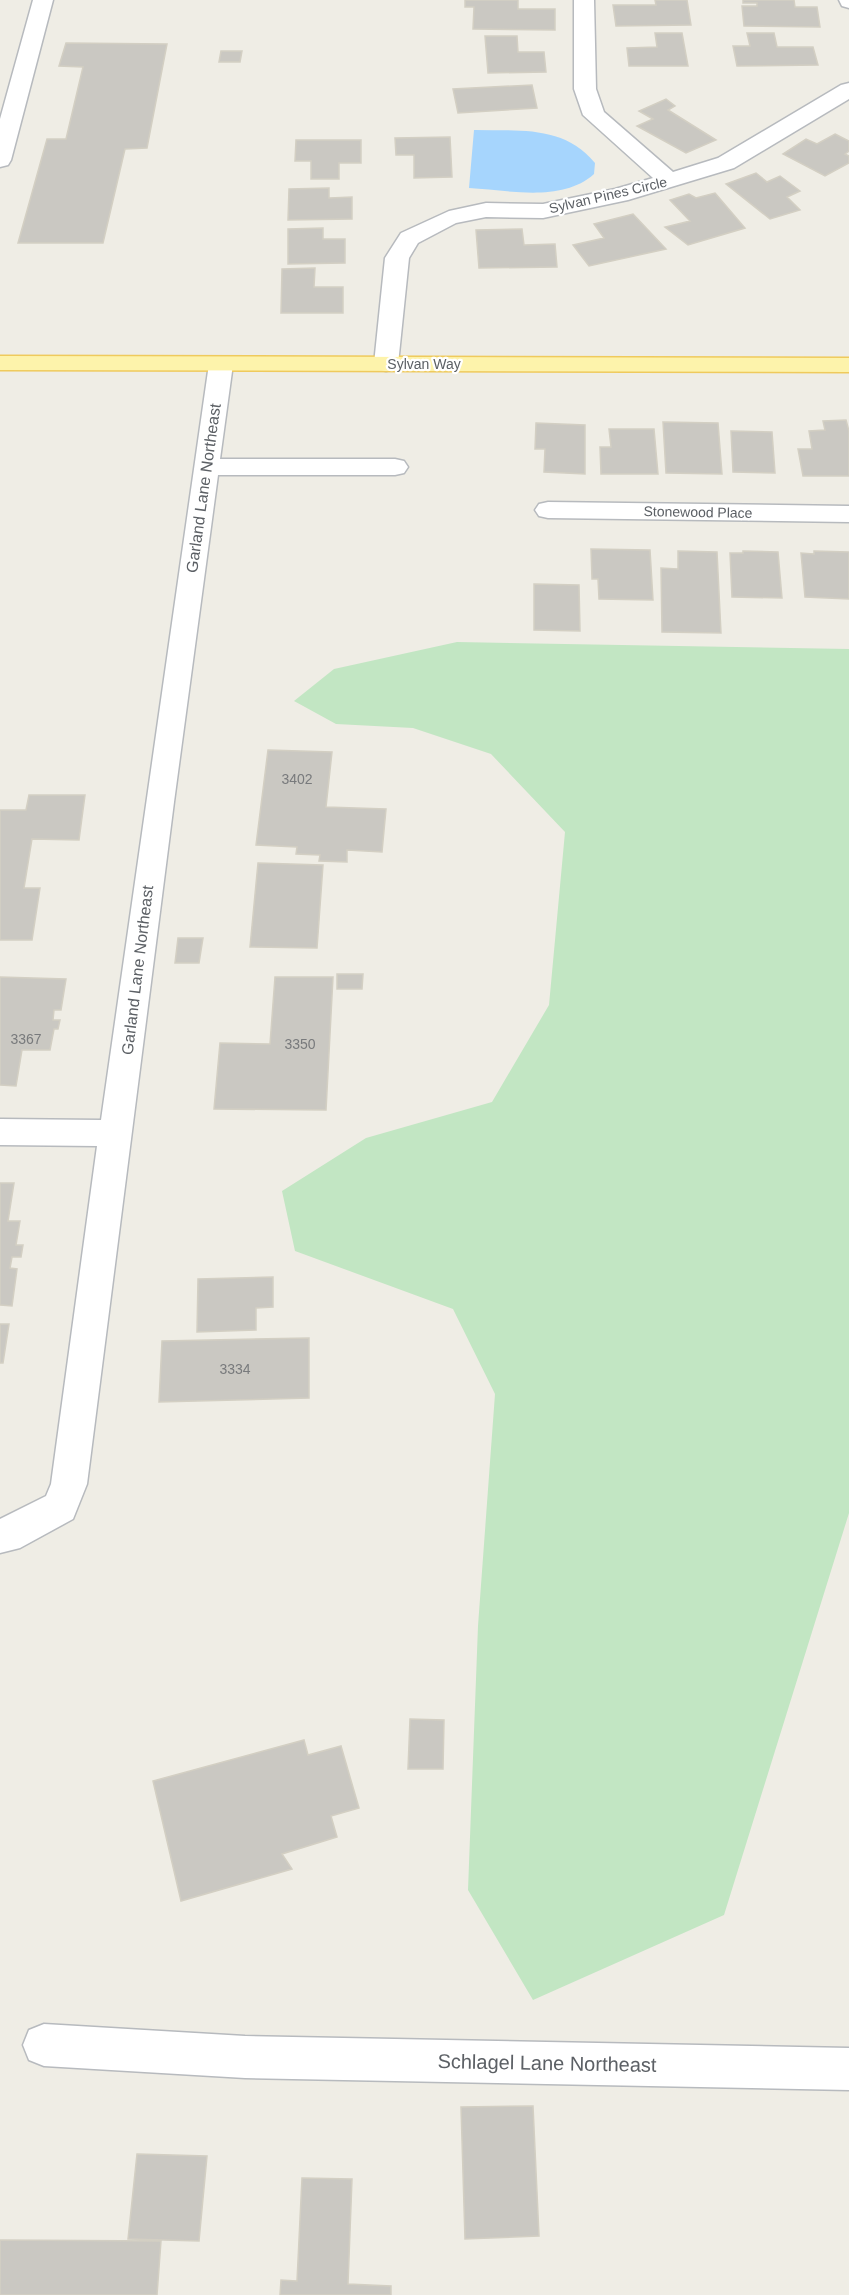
<svg xmlns="http://www.w3.org/2000/svg" width="849" height="2295" font-family="Helvetica,sans-serif">
	<style>
		.green { fill: #c2e6c3 }
		.water { fill: #a6d5fd }
		.building { fill: #cac8c2; stroke: #d3cfc3; stroke-width: 1.5 }
		.lines { fill: none; stroke-linecap: round; stroke-linejoin: round }
		.minor-casing { stroke: #b7babe; stroke-width: 3 }
		.major-casing { stroke: #efca5d; stroke-width: 3 }
		.minor { fill: #fff; fill-rule: evenodd }
		.major { fill: #fdf3ab; fill-rule: evenodd }
		.labels { text-anchor: middle; stroke-width: 4.5; stroke-linejoin: round; paint-order: stroke }
		.far-street-label { font-size: 14px; fill: #5c6065; stroke: #fff }
		.number-label { font-size: 14px; fill: #787a7c }
		.street-label { font-size: 16px; fill: #5c6065; stroke: #fff }
		.near-street-label { font-size: 20px; fill: #5c6065; stroke: #fff }
	</style>
	<rect width="100%" height="100%" fill="#efede5"/>
	<path class="green" d="M457,642L849,649V1513L724,1915L533,2000L468,1890L478,1626L495,1394L453,1309L295,1251L282,1191L366,1138L492,1102L549,1005L565,832L491,754L413,728L336,724L294,701L334,669Z"/>
	<path class="water" d="M474,130C519,131 564,125 595,163L594,174C562,203 508,190 469,188Z"/>
	<path class="building" d="M465,0H518V9H555V30L473,29L474,7H465Z
		M655,0H687L691,25L616,26L613,5H656Z
		M743,0H794L795,7H817L820,27L744,26L742,6H757V3H743Z
		M655,33H682L688,66H629L627,48L657,47Z
		M747,33H774L777,47H813L818,65L737,66L733,46H750Z
		M485,36H517L518,52H544L546,72L488,73Z
		M66,43L167,44L147,148L125,149L103,243H18L47,139H66L83,67L59,66Z
		M221,51H242L240,62H219Z
		M532,85L537,108L458,113L453,89Z
		M666,99L675,106L668,110L716,140L686,153L637,126L653,119L639,111Z
		M835,134L849,141V151L845,154L849,156V163L825,176L783,154L806,139L817,144Z
		M450,137L452,177L414,178V155H396L395,138Z
		M296,140H361V163H339V179H311V161H295Z
		M756,173L767,182L780,176L800,191L787,197L800,210L770,219L726,184Z
		M329,188V198L352,197V219L288,220L289,189Z
		M715,193L745,228L688,245L665,227L690,221L670,200L689,194L696,198Z
		M633,214L666,249L589,266L573,245L604,238L594,224Z
		M323,228V239H345V263L288,264V229Z
		M522,229L524,245L555,244L557,267L479,268L476,230Z
		M315,268L314,287H343V313H281L282,269Z
		M846,420L849,431V476H803L798,449H812L809,431L825,430L823,421Z
		M663,422L718,423L722,474L666,473Z
		M536,423L585,425V474L544,472L545,449H535Z
		M609,429H654L658,474H601L600,447H611Z
		M731,431L772,432L775,473L733,472Z
		M591,549L650,550L653,600L599,599L598,579H592Z
		M678,551L717,552L721,633L662,632L661,568L678,569Z
		M743,551L778,552L782,598L732,597L730,553H743Z
		M814,551L849,552V599L805,597L801,553L814,554Z
		M534,584L579,585L580,631L534,630Z
		M268,750L332,752L326,807L386,809L382,852L347,850V862L319,861L320,855L296,854L297,847L256,845Z
		M29,795H85L79,840L32,839L24,888H40L32,940H0V810H26Z
		M258,863L323,865L317,948L250,947Z
		M178,938H203L199,963H175Z
		M337,974H363L362,989H337Z
		M0,977L66,979L61,1010H54L53,1020H60L58,1029H54L50,1050H22L16,1086L0,1085Z
		M275,977H333L326,1110L214,1109L220,1043L270,1044Z
		M0,1183H14L8,1221H20L16,1245H23L21,1257H12L10,1268L17,1269L12,1306L0,1305Z
		M273,1277V1307L256,1308V1330L197,1332L198,1279Z
		M0,1324H9L3,1363H0Z
		M309,1338V1398L159,1402L162,1341Z
		M410,1719L444,1720L443,1769H408Z
		M304,1740L308,1755L341,1746L359,1808L331,1816L337,1837L282,1854L292,1869L181,1901L153,1781Z
		M533,2106L539,2236L465,2239L461,2107Z
		M137,2154L207,2156L199,2241L128,2239Z
		M302,2178L352,2179L348,2284L391,2286V2295H280L281,2280L297,2281Z
		M0,2240L161,2241L157,2295H0Z"/>
	<g class="lines">
		<defs>
			<path id="minor" d="M33,0H53L11,160L8,165L0,167V119Z
				M574,0H594L596,89L604,112L673,172L718,158L841,85L849,83V99L734,168L628,200L543,218L486,217L456,223L418,243L409,258L398,364L395,369L386,371L377,369L374,364L385,258L401,233L449,211L486,203L543,204L615,189L653,178L583,115L574,89Z
				M839,0H849V8L842,6Z
				M221,357L230,359L233,364L220,459H395L404,461L408,467L404,473L395,475H218L174,802L87,1484L73,1519L20,1548L0,1553V1519L46,1496L51,1484L97,1146L0,1145V1119L101,1120L209,364L212,359Z
				M548,502L849,506V522L548,518L539,516L535,510L539,504Z
				M44,2024L245,2036L849,2048V2090L245,2078L44,2066L29,2060L23,2045L29,2030Z"/>
			<path id="major" d="M0,356L849,358V372L0,370Z"/>
		</defs>
		<use href="#minor" class="minor-casing"/>
		<use href="#major" class="major-casing"/>
		<use href="#minor" class="minor"/>
		<use href="#major" class="major"/>
	</g>
	<g class="labels">
		<g class="far-street-label">
			<text transform="translate(608 195) rotate(-13)" y="5">Sylvan Pines Circle</text>
			<text x="424" y="369">Sylvan Way</text>
			<text transform="translate(698 512) rotate(1)" y="5">Stonewood Place</text>
		</g>
		<g class="number-label">
			<text x="297" y="784">3402</text>
			<text x="26" y="1044">3367</text>
			<text x="300" y="1049">3350</text>
			<text x="235" y="1374">3334</text>
		</g>
		<g class="street-label">
			<text transform="translate(203 488) rotate(-82)" y="6">Garland Lane Northeast</text>
			<text transform="translate(137 970) rotate(-83)" y="6">Garland Lane Northeast</text>
		</g>
		<g class="near-street-label">
			<text transform="translate(547 2063) rotate(1)" y="7">Schlagel Lane Northeast</text>
		</g>
	</g>
</svg>
